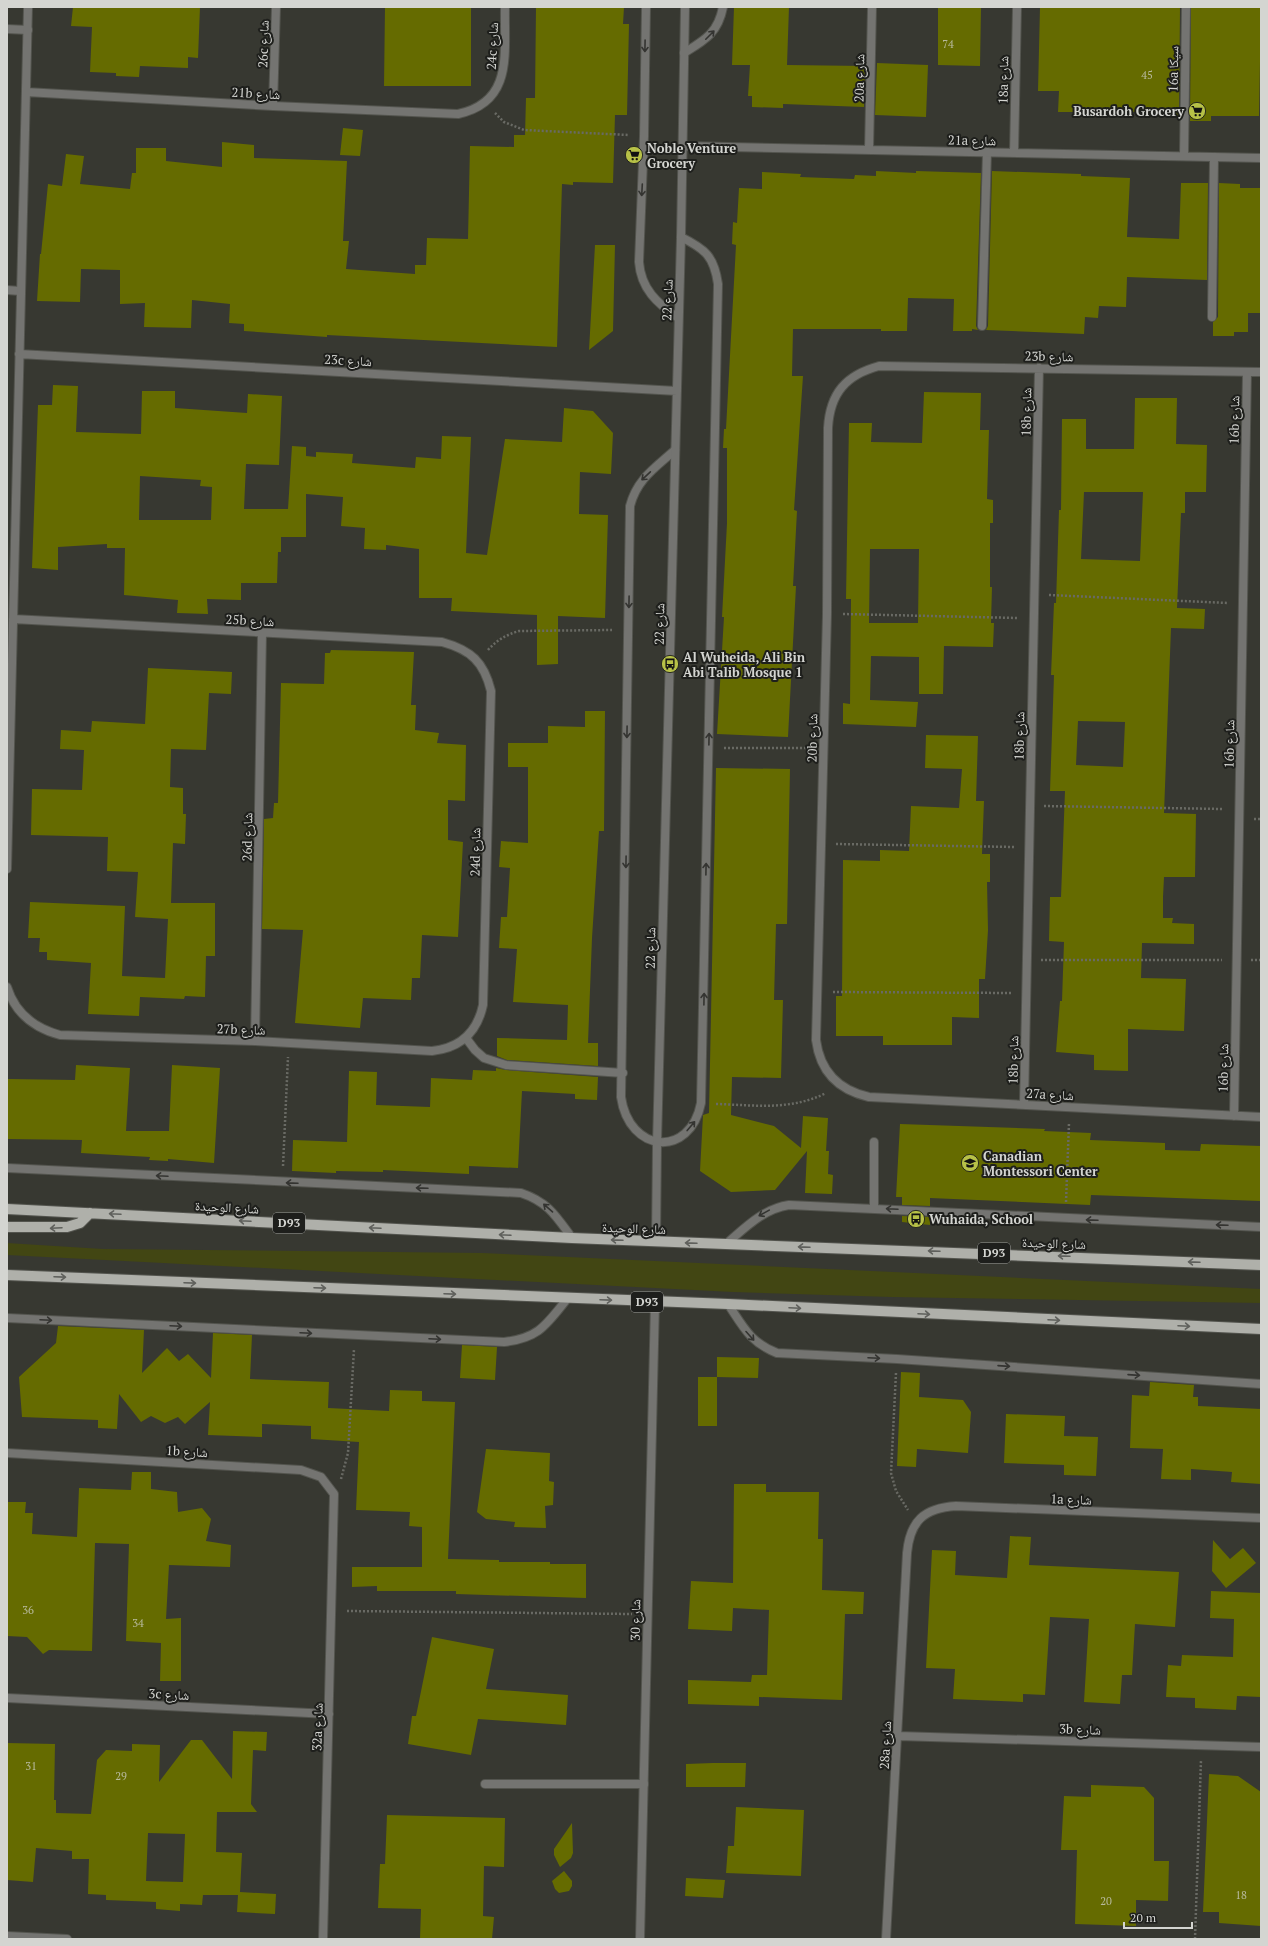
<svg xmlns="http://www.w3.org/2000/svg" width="1268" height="1946" font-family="'PT Serif','Noto Naskh Arabic',serif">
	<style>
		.green { fill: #424613 }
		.building { fill: #656b00; fill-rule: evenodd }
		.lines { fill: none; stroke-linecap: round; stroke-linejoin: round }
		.lane-casing { stroke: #53544e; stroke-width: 10 }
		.street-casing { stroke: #53544e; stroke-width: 10 }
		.primary-casing { stroke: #53544e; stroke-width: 12 }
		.path { stroke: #696a64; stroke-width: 2.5; stroke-dasharray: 2 2; stroke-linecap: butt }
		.lane { stroke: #747471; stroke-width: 8 }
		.street { stroke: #747471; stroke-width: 8 }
		.primary { stroke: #afb0aa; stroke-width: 10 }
		.oneway { stroke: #343431 }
		.oneway2 { stroke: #5f605c }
		.labels { text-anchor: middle; stroke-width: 4; stroke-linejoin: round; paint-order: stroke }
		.number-label { font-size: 11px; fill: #b8ba9d }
		.shield { fill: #1e1f1c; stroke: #9d9e9b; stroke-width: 1 }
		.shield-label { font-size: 12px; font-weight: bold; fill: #d4d5d1 }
		.street-label { font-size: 13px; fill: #d4d5d1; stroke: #1e1f1c }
		.poi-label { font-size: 13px; font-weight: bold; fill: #d4d5d1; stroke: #1e1f1c; text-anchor: start }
	</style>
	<rect width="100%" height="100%" fill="#373831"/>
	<path class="green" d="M7,1243L103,1249L482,1253L1261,1289V1303L892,1297L733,1292L7,1255Z"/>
	<path class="building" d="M73,7H200L198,58L188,57V68L140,66L139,77L116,76V73L90,72L92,27L71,26Z
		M385,7H471V86H384Z
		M536,7H624L623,24H629L627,115H615L613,183L573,182V185L562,184L557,347L327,335V337L244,331V324L229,323L230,304L192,300L191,328L144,327L145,303L120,304V270L81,269L80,302L37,301L40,254H41L48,184L62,186L66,154L84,156L80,184L130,189L132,173H136V148H166V161L222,167V142L254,145V158L347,161L343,241H349L346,269L415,274V265H426L427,238L468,239L470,146L514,147V135H525L526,98H535Z
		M734,7H789L787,65L865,66L864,107L783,104V108L752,107V96H748L750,65H732Z
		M938,7H981L980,66L938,65Z
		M1040,7H1180L1179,117H1143V112H1058L1059,91H1038Z
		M1191,7H1261L1259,116H1211V121H1190Z
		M877,63L928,65L926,117L875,115Z
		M343,128L363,130L360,156L340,155Z
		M876,171L916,173V171L981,173L976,326L978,330L972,329V331H953L954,299L908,298L907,331H881V329H793L792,376H803L794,510L797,511L793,586H796L788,737L717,734L724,617H722L727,523V448H723L724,429H726L736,245L732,244L733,222L737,223L739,188L762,189V172L801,174L800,177L854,179L855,175L876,176Z
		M992,171L1081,174V176L1130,178L1127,237L1179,239L1181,183H1208L1207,280L1127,277L1126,307L1099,306L1098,318L1085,317L1084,334L986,330L988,326Z
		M1219,183L1240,184V188H1261V313H1248V332H1234V336H1213V322L1218,317Z
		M595,245H615L613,331L589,350Z
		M53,385L78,386L76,432L141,434L142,391H175V408L247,413L248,394L282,396L279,465L246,464L244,509H288L292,446L306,447V456L316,457V452L353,454L352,463L415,468L416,457L441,459L442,436L471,437L466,553L487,555L505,439L562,442L564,408L593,411L613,433L611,474L580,472L579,514L608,515L605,618L558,616V664L537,665V615L451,611L452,598H419V549L386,545V550L364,549L365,528L341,526L343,497L306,494V537H281V552H278L277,583H241V600L207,599L208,614L177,613L178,600L124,595L125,548H107V544L58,547V570L32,568L38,405H52ZM140,476L201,480L200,486L212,487L211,520H139Z
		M924,392L981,393L980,430H989L987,499L993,500V523H990V587H992L991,623H994L993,647L944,646L943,694H919V657L871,656L870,700L918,702L916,727L843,724V703L850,704L851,599H846L849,423H872L871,442L922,443ZM870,549H919L918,623H869Z
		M1135,398H1177L1176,444L1207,445L1206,492H1185V513H1181L1177,608L1205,609L1204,629L1171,628L1164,813L1196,814L1195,877H1164L1163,897V918H1173L1172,923L1194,924V944L1142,943L1141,978L1186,979L1184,1031L1128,1029V1071L1094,1070V1055L1056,1052L1060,1001H1062L1064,942L1049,941L1050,897H1061L1065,791H1050L1054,675H1051L1054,603H1056L1059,510H1061L1062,419H1086V449H1134ZM1084,492H1143L1140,561L1081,559ZM1078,721L1125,722L1123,767L1076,765Z
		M331,650L414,652L411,705H416L415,730L439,733L437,743L466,745L465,801L448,800V840L463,842L458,937L422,935L420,978H412L411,1000L363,998L360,1028L295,1023L303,930L262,929L264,819L273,818L274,803H278L281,683L324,684L325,653H330Z
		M148,668L232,672L231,694L209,693L206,750L171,749L170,787L183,788V814H186L185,844L173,843L171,903H215V956H206L205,997L185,996L184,999L140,997L139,1016L88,1014L91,963L47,960V952H39L40,938H28L30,902L125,906L122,976L165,978L168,919L135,917L138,872L107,871L108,837L31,835L32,789L82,790L84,750L60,749L61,730L91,732L92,721L145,724Z
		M585,711H605L604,831H599L592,938L588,1043H598V1066L507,1060L497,1056V1038L567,1040L568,1005L513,1002L517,949L499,948L501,917H507L510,868L499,867L501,841L528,843V767H508V743H548V726L585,727Z
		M926,735L978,736L976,801H984L982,854H990V882H987L988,930L985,979H979V1018L952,1017V1045H883V1036H836V996H842L843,860L880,861V850L909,851L911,806L959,808L962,769L925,768Z
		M716,768L790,769L787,924H776L774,1000H783L781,1078L732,1077L731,1115L774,1126L801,1148L803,1116L828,1118L826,1151H829L828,1174L833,1175L832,1194L805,1193L807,1151L775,1190L731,1192L700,1171L703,1115L709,1113Z
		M76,1065L130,1068L126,1131H169L172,1065L220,1068L214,1163L168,1159V1161L149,1160L150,1157L81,1153L82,1140L7,1139V1079L75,1080Z
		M496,1068L506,1070L598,1077L597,1100L575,1099V1094L522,1091L518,1168L469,1166V1174L383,1170V1172L336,1171V1173L292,1171L293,1140L347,1142L349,1071L377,1072L376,1105L430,1107L431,1078L472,1080L473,1070L496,1071Z
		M900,1124L1045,1129L1044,1131L1091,1133L1090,1140L1165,1143V1150L1200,1151L1201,1144L1261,1146V1201L1091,1195L1090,1205L930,1198V1206L902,1205V1197H896Z
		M902,1216L930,1217V1225L902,1222Z
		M58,1326L144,1330L142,1373L167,1348L179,1361L188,1354L211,1378L213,1333L252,1335L250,1379L329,1382L328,1408L389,1411L390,1390L422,1391V1401L455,1402L448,1559L499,1560V1562H550V1564H586V1598L456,1594V1591H377V1586L352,1587V1567H422V1527L409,1526L410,1512L356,1510L359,1442L311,1439V1426L262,1424V1437L208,1435L210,1402L185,1424L178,1417L165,1423L151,1416L141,1422L119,1394L117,1429L98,1428V1420L22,1417L19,1377L56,1343Z
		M462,1345L497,1347L495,1380L460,1378Z
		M717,1357L759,1358L758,1378L717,1377Z
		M901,1372L920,1373L919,1397L963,1400L971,1412L968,1453L917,1449L916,1467L897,1466Z
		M698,1377H717V1426H698Z
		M1150,1382L1194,1385L1193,1397H1198V1406L1261,1409V1484L1231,1482L1232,1472L1191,1469V1480L1161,1479L1163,1449L1130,1448L1132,1395L1149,1396Z
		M1006,1414L1065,1416L1064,1436L1098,1437L1096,1476L1064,1475V1465L1004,1463Z
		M486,1449L550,1453L549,1481L554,1482L553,1505L545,1506L546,1528L514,1527L515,1522L486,1519L477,1512Z
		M132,1472H151V1489L177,1492L178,1512L202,1508L211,1519L206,1541L231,1545L230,1567L169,1565L166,1619L181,1618V1681H160L161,1643L126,1641L129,1544L95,1543L92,1651L49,1650L43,1654L27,1637L7,1636V1502H26L25,1513H33L32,1534L77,1537L79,1488L131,1490Z
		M734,1484H766V1492H819L818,1539H823L822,1590L864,1592L863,1614H845L842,1700L759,1697V1706L688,1704V1680L751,1682L752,1675H767L769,1610L733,1608L732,1631L688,1629L691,1581L733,1583Z
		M1010,1536L1031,1537L1029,1565L1179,1572L1175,1627L1135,1624L1132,1675H1122L1120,1704L1084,1702L1089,1619L1050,1617L1045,1695L1023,1694V1702L953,1699L955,1669L926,1668L932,1550L956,1551L955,1575L1007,1578Z
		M1213,1540L1230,1559L1243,1548L1256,1563L1226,1588L1212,1571Z
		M1211,1591L1261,1593V1697L1237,1696L1236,1710L1195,1708V1698L1166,1697L1168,1665L1181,1666L1182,1655L1233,1657L1234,1619L1210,1618Z
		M432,1637L494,1649L486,1689L568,1695L566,1725L478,1719L471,1755L408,1744L412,1716H416Z
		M233,1731L267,1732L266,1751L253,1750L251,1804L257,1812H217L216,1852L242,1853L240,1892L276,1894L275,1914L237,1912L238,1895H203L202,1905L180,1904V1911L156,1909V1902L106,1900V1895L88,1894L89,1859H72V1851L36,1848L33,1882L7,1880V1743L55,1744L54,1800H56V1813L91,1814L97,1760L106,1750L132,1751V1744L160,1745L159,1782L191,1740H202L232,1779ZM148,1833L185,1834L183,1882L146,1881Z
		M713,1763H746L745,1787H686V1764Z
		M1209,1774L1238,1776L1261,1792V1926L1219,1923V1912H1203Z
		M1091,1785L1144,1787L1154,1798V1861H1169L1168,1901L1136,1900V1926L1075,1924L1077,1850H1061L1064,1796L1091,1797Z
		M736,1807L804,1810L801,1876L726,1873L728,1846H734Z
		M387,1815L505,1818L504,1867L484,1866L483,1916L494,1917L492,1939H420L421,1909L378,1908L380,1864H385Z
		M572,1823L573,1853L571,1858L560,1867L554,1855V1849Z
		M564,1871L572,1881V1886L569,1891L559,1893L555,1889L552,1881Z
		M686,1878L725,1880L723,1898L685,1896Z"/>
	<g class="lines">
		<defs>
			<path id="lane" d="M646,7L644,136L639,262C641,289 657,303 678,318
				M7,29L28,30
				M684,53C705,40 718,33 723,7
				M7,290L20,291
				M1212,317L1214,157
				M982,326L987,152
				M675,450C655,468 637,479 630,506L621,1097C629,1153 690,1159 701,1103L718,284C714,256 705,249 681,237
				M466,1038L475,1050L484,1058L506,1065L623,1073
				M7,1168L521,1193C548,1202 556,1216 572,1238
				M874,1208V1142
				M726,1244C746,1227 763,1209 789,1205L1261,1227
				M728,1304C744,1328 750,1342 777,1353L897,1359L1261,1384
				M485,1784H644"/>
			<path id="street" d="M26,92L273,106L458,114C514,102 504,53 505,7
				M273,106L276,7
				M683,146L1261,158
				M869,150L872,7
				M1014,153L1017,7
				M1184,156L1186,7
				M19,354L677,391
				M1261,372L879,366C846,375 830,393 828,428L827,614L816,1040C820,1071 838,1090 869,1097L1261,1117
				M7,869L28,7
				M7,987C15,1013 34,1028 60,1035L255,1041L432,1051C460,1048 477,1033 483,1005L491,691C484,662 471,650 442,642L13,619
				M255,1041L262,633
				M1024,1104L1039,368
				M1234,1116L1247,372
				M656,1241L657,1143L681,237L685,7
				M7,1318L504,1342C539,1338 546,1325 567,1299
				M7,1453L301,1470L321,1477L334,1494L323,1939
				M7,1698L329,1714
				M898,1736L1261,1747
				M7,1936L67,1939
				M640,1939L655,1302
				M886,1939L907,1553C910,1521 924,1508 956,1506L1261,1518"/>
			<path id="primary" d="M7,1209L572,1238L1261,1265
				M7,1227H67L80,1223L90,1213
				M7,1275L728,1304L1261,1329"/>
		</defs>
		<use href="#lane" class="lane-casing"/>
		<use href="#street" class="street-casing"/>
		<use href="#primary" class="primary-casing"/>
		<path class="path" d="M495,113L504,122L524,130L629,135
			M1049,595L1228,603
			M843,614L1018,618
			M488,650C497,640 506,635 519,631L612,630
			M724,748H809
			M1044,806L1223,809
			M1254,819H1261
			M836,844L1015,847
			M1041,960H1222
			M1251,960H1261
			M833,992L1012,993
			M716,1104C755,1105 790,1111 826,1093
			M283,1166L288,1057
			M1066,1202L1069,1123
			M896,1373L891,1473L896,1491L908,1510
			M341,1479L348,1453L354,1349
			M347,1611L632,1614
			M1195,1939L1201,1760"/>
		<use href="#lane" class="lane"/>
		<use href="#street" class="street"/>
		<use href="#primary" class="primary"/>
	</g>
	<defs><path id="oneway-shaft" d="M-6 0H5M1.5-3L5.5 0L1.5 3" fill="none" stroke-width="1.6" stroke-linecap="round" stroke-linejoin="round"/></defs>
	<g class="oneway">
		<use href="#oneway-shaft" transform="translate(710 35) rotate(-45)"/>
		<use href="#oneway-shaft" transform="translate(645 46) rotate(91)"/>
		<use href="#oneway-shaft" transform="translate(642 190) rotate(93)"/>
		<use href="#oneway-shaft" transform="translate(646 476) rotate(137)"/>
		<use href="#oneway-shaft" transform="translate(629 602) rotate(91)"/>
		<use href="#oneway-shaft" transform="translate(627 732) rotate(91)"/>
		<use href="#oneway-shaft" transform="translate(709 739) rotate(-89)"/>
		<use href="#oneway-shaft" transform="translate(626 862) rotate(91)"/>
		<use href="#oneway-shaft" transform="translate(706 869) rotate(-89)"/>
		<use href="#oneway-shaft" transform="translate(704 999) rotate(-89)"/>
		<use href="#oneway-shaft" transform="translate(691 1126) rotate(-50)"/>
		<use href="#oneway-shaft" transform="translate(162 1176) rotate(-177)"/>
		<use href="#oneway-shaft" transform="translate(292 1183) rotate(-178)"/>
		<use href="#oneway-shaft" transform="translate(422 1188) rotate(-178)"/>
		<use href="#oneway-shaft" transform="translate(548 1208) rotate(-139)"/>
		<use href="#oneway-shaft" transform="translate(892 1209) rotate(-177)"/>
		<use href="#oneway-shaft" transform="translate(764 1213) rotate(151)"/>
		<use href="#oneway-shaft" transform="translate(1092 1220) rotate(-178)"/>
		<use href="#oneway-shaft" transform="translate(1222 1225) rotate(-178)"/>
		<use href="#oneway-shaft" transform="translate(46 1320) rotate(3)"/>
		<use href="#oneway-shaft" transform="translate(176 1326) rotate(3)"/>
		<use href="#oneway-shaft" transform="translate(306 1333) rotate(3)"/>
		<use href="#oneway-shaft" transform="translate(750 1336) rotate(48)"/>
		<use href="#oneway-shaft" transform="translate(435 1339) rotate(3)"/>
		<use href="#oneway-shaft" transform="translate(874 1358) rotate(3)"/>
		<use href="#oneway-shaft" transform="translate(1004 1366) rotate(4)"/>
		<use href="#oneway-shaft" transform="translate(1134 1375) rotate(4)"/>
	</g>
	<g class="oneway2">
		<use href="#oneway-shaft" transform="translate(115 1214) rotate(-177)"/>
		<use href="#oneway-shaft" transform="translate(245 1221) rotate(-177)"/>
		<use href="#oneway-shaft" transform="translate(56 1228) rotate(177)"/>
		<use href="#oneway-shaft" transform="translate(375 1228) rotate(-177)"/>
		<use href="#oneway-shaft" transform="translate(505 1235) rotate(-177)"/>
		<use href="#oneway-shaft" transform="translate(617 1240) rotate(-178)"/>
		<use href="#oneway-shaft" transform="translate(691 1243) rotate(-178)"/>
		<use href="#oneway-shaft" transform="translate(804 1247) rotate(-178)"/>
		<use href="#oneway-shaft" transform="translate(934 1251) rotate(-178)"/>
		<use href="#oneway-shaft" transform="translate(1064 1256) rotate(-178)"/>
		<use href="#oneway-shaft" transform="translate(1194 1262) rotate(-178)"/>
		<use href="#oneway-shaft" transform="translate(60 1277) rotate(2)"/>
		<use href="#oneway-shaft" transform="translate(190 1283) rotate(2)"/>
		<use href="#oneway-shaft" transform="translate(320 1288) rotate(2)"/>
		<use href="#oneway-shaft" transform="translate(450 1294) rotate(2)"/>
		<use href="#oneway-shaft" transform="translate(606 1300) rotate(2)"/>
		<use href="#oneway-shaft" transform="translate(795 1308) rotate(3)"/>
		<use href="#oneway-shaft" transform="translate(924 1314) rotate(3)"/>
		<use href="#oneway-shaft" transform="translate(1054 1320) rotate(3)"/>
		<use href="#oneway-shaft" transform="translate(1184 1326) rotate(3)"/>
	</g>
	<defs>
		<symbol id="supermarket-disc" viewBox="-11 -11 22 22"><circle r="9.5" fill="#b7c147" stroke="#1e1f1c"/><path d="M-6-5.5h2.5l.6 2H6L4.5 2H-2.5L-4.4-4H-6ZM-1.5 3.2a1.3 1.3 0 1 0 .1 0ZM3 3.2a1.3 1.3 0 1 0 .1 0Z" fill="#111"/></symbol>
		<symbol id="bus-disc" viewBox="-11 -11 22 22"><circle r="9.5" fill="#b7c147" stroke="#1e1f1c"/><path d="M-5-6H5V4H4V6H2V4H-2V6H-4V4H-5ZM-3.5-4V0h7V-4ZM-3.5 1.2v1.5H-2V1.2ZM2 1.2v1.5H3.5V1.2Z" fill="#111"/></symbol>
		<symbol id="school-disc" viewBox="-11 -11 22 22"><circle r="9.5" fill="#b7c147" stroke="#1e1f1c"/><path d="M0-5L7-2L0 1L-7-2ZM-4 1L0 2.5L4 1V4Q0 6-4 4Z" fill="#111"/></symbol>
	</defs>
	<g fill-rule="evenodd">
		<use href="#supermarket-disc" x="1187" y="101" width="20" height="20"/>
		<use href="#supermarket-disc" x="624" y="145" width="20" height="20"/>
		<use href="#bus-disc" x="660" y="654" width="20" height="20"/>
		<use href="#school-disc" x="960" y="1153" width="20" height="20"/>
		<use href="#bus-disc" x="906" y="1209" width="20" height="20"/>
	</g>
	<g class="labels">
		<g class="number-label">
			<text x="948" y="48">74</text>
			<text x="1147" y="79">45</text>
			<text x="28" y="1614">36</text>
			<text x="138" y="1627">34</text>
			<text x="31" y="1770">31</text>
			<text x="121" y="1780">29</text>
			<text x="1241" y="1899">18</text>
			<text x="1106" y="1905">20</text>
		</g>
		<g class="shield">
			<rect x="273" y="1213" width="32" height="20" rx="3"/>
			<rect x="978" y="1243" width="32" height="20" rx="3"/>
			<rect x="631" y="1292" width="32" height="20" rx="3"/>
		</g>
		<g class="shield-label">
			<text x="289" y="1227">D93</text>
			<text x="994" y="1257">D93</text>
			<text x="647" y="1306">D93</text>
		</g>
		<g class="street-label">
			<text transform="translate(263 44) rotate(-88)" y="5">26c شارع</text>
			<text transform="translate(492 46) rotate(-87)" y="5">24c شارع</text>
			<text transform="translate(1173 69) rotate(-89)" y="5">16a سيكا</text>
			<text transform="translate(859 78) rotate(-89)" y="5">20a شارع</text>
			<text transform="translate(1003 80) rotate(-89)" y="5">18a شارع</text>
			<text transform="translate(256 93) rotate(3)" y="5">21b شارع</text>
			<text transform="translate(972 140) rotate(1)" y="5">21a شارع</text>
			<text transform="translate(667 300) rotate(-88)" y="5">شارع 22</text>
			<text transform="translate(1049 356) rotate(1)" y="5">23b شارع</text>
			<text transform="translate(348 360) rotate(3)" y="5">23c شارع</text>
			<text transform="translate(1026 412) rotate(-89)" y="5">18b شارع</text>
			<text transform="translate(1234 420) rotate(-89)" y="5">16b شارع</text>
			<text transform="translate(250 620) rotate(3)" y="5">25b شارع</text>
			<text transform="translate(659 624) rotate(-89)" y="5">شارع 22</text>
			<text transform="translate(1019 736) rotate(-89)" y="5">18b شارع</text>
			<text transform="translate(812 738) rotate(-89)" y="5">20b شارع</text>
			<text transform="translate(1229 744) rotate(-89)" y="5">16b شارع</text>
			<text transform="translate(247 837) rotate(-89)" y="5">26d شارع</text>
			<text transform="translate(475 852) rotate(-89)" y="5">24d شارع</text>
			<text transform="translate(650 948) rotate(-89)" y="5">شارع 22</text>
			<text transform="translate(241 1029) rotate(2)" y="5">27b شارع</text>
			<text transform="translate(1013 1060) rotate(-89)" y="5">18b شارع</text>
			<text transform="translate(1223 1068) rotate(-89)" y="5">16b شارع</text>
			<text transform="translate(1050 1094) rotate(3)" y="5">27a شارع</text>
			<text transform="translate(227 1207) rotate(3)" y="5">شارع الوحيدة</text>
			<text transform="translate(634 1228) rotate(2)" y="5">شارع الوحيدة</text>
			<text transform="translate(1054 1243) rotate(2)" y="5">شارع الوحيدة</text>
			<text transform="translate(187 1451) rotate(3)" y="5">1b شارع</text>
			<text transform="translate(1071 1499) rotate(2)" y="5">1a شارع</text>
			<text transform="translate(635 1620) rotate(-89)" y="5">شارع 30</text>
			<text transform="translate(169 1694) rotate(3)" y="5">3c شارع</text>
			<text transform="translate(317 1727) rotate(-88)" y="5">32a شارع</text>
			<text transform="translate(1080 1729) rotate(2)" y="5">3b شارع</text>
			<text transform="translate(885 1745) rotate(-87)" y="5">28a شارع</text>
		</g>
		<g class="poi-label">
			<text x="1184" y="116" text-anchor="end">Busardoh Grocery</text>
			<text x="647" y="153">Noble Venture<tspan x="647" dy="15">Grocery</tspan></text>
			<text x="683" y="662">Al Wuheida, Ali Bin<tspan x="683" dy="15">Abi Talib Mosque 1</tspan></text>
			<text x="983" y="1161">Canadian<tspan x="983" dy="15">Montessori Center</tspan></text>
			<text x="929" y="1224">Wuhaida, School</text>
		</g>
	</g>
	<rect width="1268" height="1946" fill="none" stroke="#d4d5d1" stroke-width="16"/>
	<path d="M1124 1922v6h68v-6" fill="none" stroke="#d4d5d1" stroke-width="2"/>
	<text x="1130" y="1922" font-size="12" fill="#d4d5d1" stroke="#1e1f1c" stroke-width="3" paint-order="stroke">20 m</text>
</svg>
